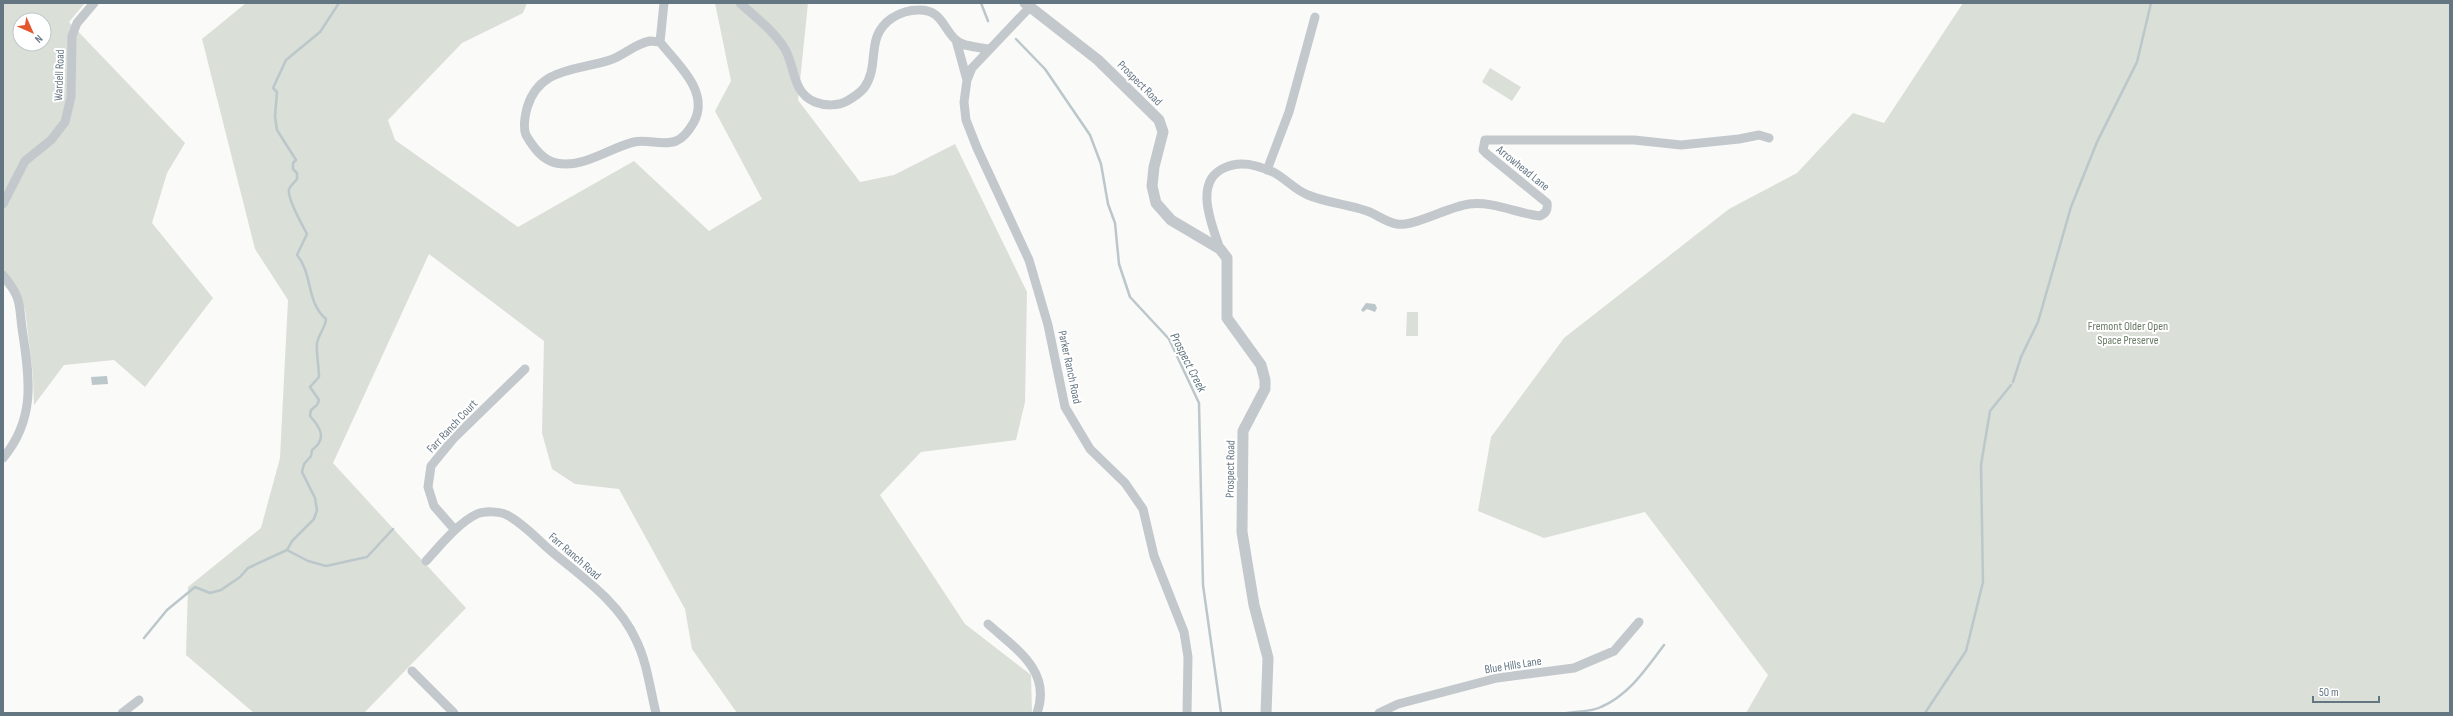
<svg xmlns="http://www.w3.org/2000/svg" width="2453" height="716" font-family="'Sofia Sans Condensed',sans-serif">
	<style>
		.green { fill: #dadfd7; fill-rule: evenodd }
		.water { fill: #bbc7cb }
		.lines { fill: none; stroke-linecap: round; stroke-linejoin: round }
		.stream { stroke: #bbc7cb; stroke-width: 2.5 }
		.minor { stroke: #c3c8cc; stroke-width: 9 }
		.tertiary { stroke: #c3c8cc; stroke-width: 11 }
		.labels { text-anchor: middle; stroke-width: 4; stroke-linejoin: round; paint-order: stroke }
		.street-label { font-size: 12px; fill: #657683; stroke: #fff }
		.park-label { font-size: 12px; fill: #687a64; stroke: #fff }
		.water-label { font-size: 13px; font-style: italic; fill: #60757c; stroke: #fff }
	</style>
	<rect width="100%" height="100%" fill="#fafaf8"/>
	<path class="green" d="M3,3H85L69,22L185,143L167,173L152,223L213,298L145,387L114,360L64,365L34,405L33,376L25,309L3,284ZM20,20H44V44H20Z
		M246,3H527L523,13L462,43L388,120L395,140L518,227L634,161L709,231L762,199L715,111L731,81L715,3H808L798,100L860,182L894,175L955,144L1027,292L1025,402L1016,440L921,452L880,495L965,624L1031,675L1032,713H737L692,649L685,609L619,489L575,484L552,469L542,433L544,341L429,254L333,463L466,608L364,713H254L186,655L188,587L261,528L280,458L288,300L255,249L202,39Z
		M1963,3H2450V713H1746L1768,675L1645,512L1544,538L1478,511L1491,437L1564,338L1729,209L1797,173L1853,113L1884,123Z
		M1490,68L1521,87L1512,101L1482,82Z
		M1407,312H1418V336H1406Z"/>
	<path class="water" d="M1366,303L1375,304L1377,308L1375,312L1367,309L1363,312L1361,310Z
		M107,376L108,384L92,385L91,377Z"/>
	<g class="lines">
		<path class="stream" d="M981,3L988,21
			M1016,39L1045,69L1090,135L1101,164L1108,204L1115,223L1119,264L1130,297L1169,339L1199,403L1203,585L1221,713
			M2013,382L2021,357L2038,322L2071,207L2097,142L2137,62L2151,3
			M287,550L308,561L326,566L367,557L393,529
			M144,638L167,610L195,587L210,593L221,590L240,577L248,568L287,550L292,541L314,519L317,510L315,498L302,472L304,464L311,456L312,450C327,439 321,428 310,416L311,410L317,405L319,400L310,387L319,377C319,366 316,353 317,343C319,333 325,329 326,319C306,302 313,274 297,255L307,234C302,225 287,197 289,189C291,185 295,182 297,179V173L293,169V163L296,160L277,130L275,116L277,92L273,88L286,60L320,32L339,3
			M1567,713C1578,711 1591,712 1601,707C1629,695 1646,669 1664,645
			M1925,713L1966,651L1983,582L1981,465L1990,411L2011,385"/>
		<path class="minor" d="M740,3C755,17 774,31 785,49C795,66 792,93 815,102C825,106 838,106 847,101C854,97 859,94 864,88C881,65 864,37 892,18C900,13 909,10 918,10C942,9 943,29 956,40C963,47 979,47 988,49
			M1029,8L972,68L967,80L964,102L966,120L977,148L1029,260L1048,325L1065,407L1090,449L1125,483L1143,509L1154,556L1184,632L1188,657L1187,713
			M956,40L967,80
			M650,41L660,42C677,64 710,91 694,122C690,129 684,138 676,141C664,146 647,139 634,142C609,148 583,169 556,163C542,160 533,147 526,135C523,128 525,116 527,108C539,67 576,71 610,60C625,55 634,44 650,41Z
			M660,42L664,3
			M1267,170L1289,112L1315,17
			M3,204L25,161L51,140L65,122L71,97L72,36L77,23L94,3
			M1220,249C1212,225 1193,182 1224,168C1241,160 1256,165 1273,172C1285,178 1295,190 1308,195C1327,203 1348,204 1367,211C1376,214 1387,223 1397,224C1413,227 1448,207 1469,204C1493,201 1516,213 1540,216C1546,213 1548,210 1547,203L1487,154L1483,150L1485,140H1634L1681,145L1739,139L1759,135L1769,138
			M3,275C24,301 18,305 23,335C30,380 35,420 3,458
			M455,530L434,506L428,487L431,466L454,438L525,369
			M426,561C439,547 459,522 477,514C484,511 499,511 507,515C523,523 537,539 551,551C582,577 619,602 636,640C647,662 650,689 656,713
			M988,624C1016,649 1052,671 1037,713
			M412,671L454,713
			M122,713L139,700
			M1379,713L1398,704L1497,678L1574,668L1614,651L1639,622"/>
		<path class="tertiary" d="M1025,3L1098,60L1159,120L1163,132L1154,167L1152,186L1156,203L1171,220L1220,249L1227,258V318L1261,365L1265,380V389L1243,431L1242,532L1254,605L1268,658L1266,713"/>
	</g>
	<g class="labels">
		<g class="street-label">
			<text transform="translate(59 75) rotate(-88)" y="4">Wardell Road</text>
			<text transform="translate(1140 83) rotate(45)" y="4">Prospect Road</text>
			<text transform="translate(1523 168) rotate(39)" y="4">Arrowhead Lane</text>
			<text transform="translate(1070 367) rotate(78)" y="4">Parker Ranch Road</text>
			<text transform="translate(452 426) rotate(-47)" y="4">Farr Ranch Court</text>
			<text transform="translate(1230 469) rotate(-89)" y="4">Prospect Road</text>
			<text transform="translate(575 556) rotate(41)" y="4">Farr Ranch Road</text>
			<text transform="translate(1513 665) rotate(-9)" y="4">Blue Hills Lane</text>
		</g>
		<g class="park-label">
			<text x="2128" y="330">Fremont Older Open<tspan x="2128" dy="14">Space Preserve</tspan></text>
		</g>
		<g class="water-label">
			<text transform="translate(1189 362) rotate(63)" y="5">Prospect Creek</text>
		</g>
	</g>
	<rect width="2453" height="716" fill="none" stroke="#657683" stroke-width="8"/>
	<g transform="translate(32 32) rotate(135)"><circle r="19" fill="#ffffff" stroke="#c1c8cd"/>
	<path d="M0-3L7 15L0 10L-7 15Z" fill="#e4572e"/>
	<text y="-6" font-size="11" font-weight="bold" text-anchor="middle" fill="#657683">N</text>
	</g>
	<path d="M2313 696v6h66v-6" fill="none" stroke="#657683" stroke-width="2"/>
	<text x="2319" y="696" font-size="12" fill="#657683" stroke="#ffffff" stroke-width="3" paint-order="stroke">50 m</text>
</svg>
